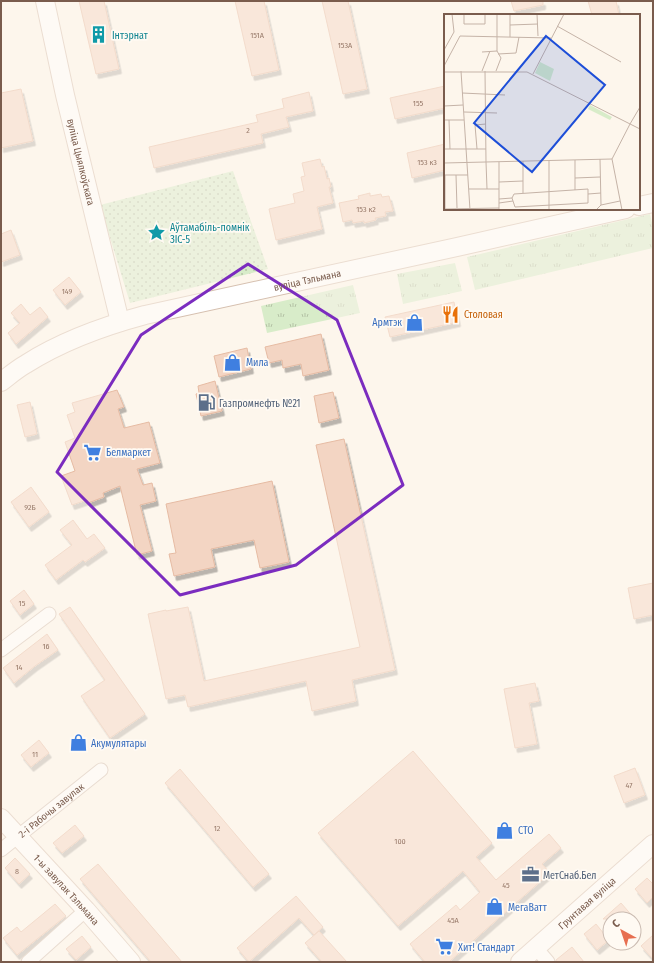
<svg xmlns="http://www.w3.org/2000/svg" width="654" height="963" font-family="'Fira Sans Condensed',sans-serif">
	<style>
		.grass { fill: url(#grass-tufts) }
		.park { fill: url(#park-dots) }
		.building { fill: #f3d5c3; stroke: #e6bba3; filter: url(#shadow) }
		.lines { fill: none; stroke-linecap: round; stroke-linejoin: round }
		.minor-casing { stroke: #d1beb0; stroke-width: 15 }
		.secondary-casing { stroke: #d6c0b0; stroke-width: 20 }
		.minor { stroke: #fff; stroke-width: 13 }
		.secondary { stroke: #fff; stroke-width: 18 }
		.marked { fill: none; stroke: #7b2cbf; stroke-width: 3; stroke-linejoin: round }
		.labels { text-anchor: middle; stroke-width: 3.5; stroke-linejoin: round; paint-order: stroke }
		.number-label { font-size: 8px; fill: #987a6a }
		.culture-label { font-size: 10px; fill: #0d838f; stroke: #fffaf3; text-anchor: start }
		.street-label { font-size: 10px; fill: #7a5c4d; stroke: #fffaf3 }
		.food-label { font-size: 10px; fill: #c56008; stroke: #fffaf3; text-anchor: start }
		.shop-label { font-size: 10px; fill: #366cbe; stroke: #fffaf3; text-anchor: start }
		.service-label { font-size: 10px; fill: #4e5e75; stroke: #fffaf3; text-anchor: start }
		.inset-road { fill: none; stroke: #c5b3a7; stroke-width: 1 }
		.view { fill: #1d4ed8; fill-opacity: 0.15; stroke: #1d4ed8; stroke-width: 2 }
		.inset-edge { fill: none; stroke: #7a5c4d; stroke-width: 2 }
	</style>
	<defs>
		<pattern id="grass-tufts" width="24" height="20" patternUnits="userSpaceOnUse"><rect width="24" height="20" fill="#d8ecc9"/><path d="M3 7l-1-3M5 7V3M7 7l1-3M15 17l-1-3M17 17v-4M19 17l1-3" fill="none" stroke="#b4c2a5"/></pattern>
		<pattern id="park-dots" width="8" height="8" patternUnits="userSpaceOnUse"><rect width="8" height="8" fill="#d8ecc9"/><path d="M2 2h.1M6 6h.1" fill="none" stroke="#b4c2a5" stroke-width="1.8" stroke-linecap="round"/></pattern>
		<filter id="shadow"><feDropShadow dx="2.5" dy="4.5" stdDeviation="0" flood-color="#0004"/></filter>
	</defs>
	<rect width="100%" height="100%" fill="#fdf6ec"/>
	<path class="grass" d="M650,214L653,227V248L475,290L467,257Z
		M455,263L462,291L403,304L397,274Z
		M353,285L360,313L267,333L261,306Z"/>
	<path class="park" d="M233,171L268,269L130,303L100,205Z"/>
	<path class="building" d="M79,1H104L119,69L96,74Z
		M235,1H264L279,70L252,76Z
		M322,1H348L367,89L343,94Z
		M511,1H543V5L514,11Z
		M588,1H616L619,15H592Z
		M445,86V108L395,119L390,98Z
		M21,89L33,141L1,148V93Z
		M309,92L313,111L286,117L289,127L261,134L263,143L154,168L149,147L258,122L256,115L284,108L282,99Z
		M445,144V170L412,178L407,153Z
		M320,159L322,167L324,166L327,179L329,178L331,187H329L333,203L317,207L322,229L276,240L269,209L295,203L293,194L304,191L301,177L305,176L302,163Z
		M370,193V196L381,194L382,197L389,196L393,211L385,212L386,216L375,218L376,220L364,223V221L353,223L352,220L343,222L339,203L359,199L358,196Z
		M11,230L20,255L1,262V234Z
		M69,277L81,292L65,305L53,290Z
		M454,302L458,322L390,337L385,317Z
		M21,304L30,315L40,307L48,317L16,344L8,333L20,323L11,313Z
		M321,334L329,370L303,376L301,364L283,368L282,360L269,363L265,347Z
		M247,348L251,369L219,377L214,356Z
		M215,381L222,411L201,416L196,394L199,393L198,386Z
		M117,390L124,407L118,409L124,428L149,422L160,463L137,469L143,485L152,483L156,501L140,505L152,551L137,555L120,486L103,493L104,497L88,503L87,500L72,505L61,476L75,471L65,442L75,438L67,415L75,412L72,403Z
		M333,392L339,418L319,423L314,396Z
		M30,402L37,434L25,437L17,405Z
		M344,439L395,670L352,680L356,701L312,711L306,681L188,707L185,695L166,699L148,614L166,610V611L188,607L204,681L360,647L316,445Z
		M272,481L289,562L260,568L254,540L211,549L215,567L174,576L169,554L176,553L166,504Z
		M31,487L49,512L29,527L11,502Z
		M73,520L87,539L94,534L105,548L85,562L83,560L56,580L45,565L72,545L60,530Z
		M653,583V615L634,619L628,588Z
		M24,590L34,604L20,615L10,601Z
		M70,607L145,714L110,738L81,696L105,680L59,614Z
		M47,634L58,650L35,666L14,683L3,668Z
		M535,683L539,701L529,703L537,744L515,748L504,689Z
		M39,740L49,753L31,767L21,755Z
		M413,751L492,843L476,857L496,880L549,834L561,848L542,864L550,873L449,962H425L410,944L456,905L460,910L480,892L463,871L398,926L318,833Z
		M635,768L645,795L624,803L614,776Z
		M180,769L269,874L253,887L165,783Z
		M75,825L84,836L62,853L53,843Z
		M15,858L30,874L19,884L5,868Z
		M98,864L182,962H151L80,879Z
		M647,878L653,884V897L647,903L635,889Z
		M296,896L323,927L314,935L299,918L249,962L237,948Z
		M621,903L635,919H603Z
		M55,904L66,916L17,955L3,938L17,927L21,932Z
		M596,924L609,940L597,950L584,934Z
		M319,931L347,962H322L305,943Z
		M653,935V959L641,946Z
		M82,936L91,947L76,960L66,949Z
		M572,947L584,962H556V960Z"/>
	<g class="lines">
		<defs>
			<g id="minor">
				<path d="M1,650L49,614"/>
				<path id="s1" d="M1,850L101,770"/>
				<path d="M536,948L548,962"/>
				<path d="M28,962L86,910"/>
			</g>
			<g id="secondary">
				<path id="s2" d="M45,1L65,95L120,322"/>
				<path d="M639,206L653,203"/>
				<path id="s3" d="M1,382C9,376 17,369 26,364C62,341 104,326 145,315L457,247L626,209"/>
				<path id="s4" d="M1,818L86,910L131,962"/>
				<path id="s5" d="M520,962L653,844"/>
			</g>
		</defs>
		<use href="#minor" class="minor-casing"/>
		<use href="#secondary" class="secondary-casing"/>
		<use href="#minor" class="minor"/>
		<use href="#secondary" class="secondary"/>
	</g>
	<path d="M0 0H654V963H0ZM248,264L337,320L403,485L296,565L180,595L57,472L141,335Z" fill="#fdf6ec" fill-opacity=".55" fill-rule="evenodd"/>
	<path class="marked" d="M248,264L337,320L403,485L296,565L180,595L57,472L141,335Z"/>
	<defs>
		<symbol id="building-bare" viewBox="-9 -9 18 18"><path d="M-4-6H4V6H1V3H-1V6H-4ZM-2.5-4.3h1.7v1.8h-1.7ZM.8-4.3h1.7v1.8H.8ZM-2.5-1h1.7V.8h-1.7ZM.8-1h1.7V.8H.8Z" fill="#0f9aa8" stroke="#fffaf3" stroke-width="2.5" paint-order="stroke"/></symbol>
		<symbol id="sight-bare" viewBox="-9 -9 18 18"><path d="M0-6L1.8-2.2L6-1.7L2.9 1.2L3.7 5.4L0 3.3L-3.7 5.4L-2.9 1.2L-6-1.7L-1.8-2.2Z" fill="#0f9aa8" stroke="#fffaf3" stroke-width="2.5" paint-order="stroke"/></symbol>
		<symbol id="restaurant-bare" viewBox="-9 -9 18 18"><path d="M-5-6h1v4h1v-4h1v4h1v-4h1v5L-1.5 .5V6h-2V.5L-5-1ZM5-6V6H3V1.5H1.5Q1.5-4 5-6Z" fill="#e8710a" stroke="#fffaf3" stroke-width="2.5" paint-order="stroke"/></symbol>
		<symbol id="shop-bare" viewBox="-9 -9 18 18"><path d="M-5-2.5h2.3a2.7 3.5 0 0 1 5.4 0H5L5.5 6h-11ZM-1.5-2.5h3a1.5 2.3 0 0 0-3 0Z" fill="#3f7fe0" stroke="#fffaf3" stroke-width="2.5" paint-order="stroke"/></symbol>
		<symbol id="fuel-bare" viewBox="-9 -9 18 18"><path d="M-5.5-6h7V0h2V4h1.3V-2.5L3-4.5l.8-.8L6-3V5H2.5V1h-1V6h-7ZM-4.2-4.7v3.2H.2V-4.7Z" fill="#5c6f8a" stroke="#fffaf3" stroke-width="2.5" paint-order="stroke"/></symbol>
		<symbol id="supermarket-bare" viewBox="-9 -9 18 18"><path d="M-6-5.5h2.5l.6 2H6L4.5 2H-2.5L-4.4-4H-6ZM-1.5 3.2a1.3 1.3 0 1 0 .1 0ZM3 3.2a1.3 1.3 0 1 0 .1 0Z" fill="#3f7fe0" stroke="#fffaf3" stroke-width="2.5" paint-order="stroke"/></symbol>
		<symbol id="office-bare" viewBox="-9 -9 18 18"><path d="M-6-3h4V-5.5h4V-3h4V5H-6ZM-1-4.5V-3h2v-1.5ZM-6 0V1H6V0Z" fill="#5c6f8a" stroke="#fffaf3" stroke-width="2.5" paint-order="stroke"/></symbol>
	</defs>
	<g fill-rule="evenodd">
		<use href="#building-bare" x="86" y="22" width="25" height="25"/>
		<use href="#sight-bare" x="144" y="220" width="25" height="25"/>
		<use href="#restaurant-bare" x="438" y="302" width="25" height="25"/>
		<use href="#shop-bare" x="402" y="310" width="25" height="25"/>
		<use href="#shop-bare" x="220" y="350" width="25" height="25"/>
		<use href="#fuel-bare" x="194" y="390" width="25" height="25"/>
		<use href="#supermarket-bare" x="80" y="440" width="25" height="25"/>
		<use href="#shop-bare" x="66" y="730" width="25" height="25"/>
		<use href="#shop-bare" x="492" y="818" width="25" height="25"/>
		<use href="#office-bare" x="518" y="862" width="25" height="25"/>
		<use href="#shop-bare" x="482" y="894" width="25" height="25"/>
		<use href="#supermarket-bare" x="432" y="934" width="25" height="25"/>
	</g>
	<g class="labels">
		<g class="number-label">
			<text x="257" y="38">151А</text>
			<text x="345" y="48">153А</text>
			<text x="418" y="106">155</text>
			<text x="248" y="133">2</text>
			<text x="427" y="165">153 к3</text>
			<text x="366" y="212">153 к2</text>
			<text x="67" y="294">149</text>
			<text x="30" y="510">92Б</text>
			<text x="22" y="606">15</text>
			<text x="46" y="649">16</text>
			<text x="19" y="670">14</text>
			<text x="35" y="757">11</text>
			<text x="629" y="788">47</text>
			<text x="217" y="831">12</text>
			<text x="400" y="844">100</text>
			<text x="17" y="874">8</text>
			<text x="506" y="888">45</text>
			<text x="453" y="923">45А</text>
		</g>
		<g class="culture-label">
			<text x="112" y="39">Інтэрнат</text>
			<text x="170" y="231">Аўтамабіль-помнік<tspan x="170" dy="12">ЗІС-5</tspan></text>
		</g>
		<g class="street-label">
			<text dy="4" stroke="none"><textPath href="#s2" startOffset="165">вуліца Цыялкоўскага</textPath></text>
			<text dy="4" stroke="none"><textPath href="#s3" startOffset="326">вуліца Тэльмана</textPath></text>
			<text dy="4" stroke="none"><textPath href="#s1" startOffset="64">2-і Рабочы завулак</textPath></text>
			<text dy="4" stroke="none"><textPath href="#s4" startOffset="97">1-ы завулак Тэльмана</textPath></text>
			<text dy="4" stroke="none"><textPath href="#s5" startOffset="89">Грунтавая вуліца</textPath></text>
		</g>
		<g class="food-label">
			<text x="464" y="318">Столовая</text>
		</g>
		<g class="shop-label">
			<text x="402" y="326" text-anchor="end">Армтэк</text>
			<text x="246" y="366">Мила</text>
			<text x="106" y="456">Белмаркет</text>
			<text x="91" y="747">Акумулятары</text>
			<text x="518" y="834">СТО</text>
			<text x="508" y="911">МегаВатт</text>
			<text x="458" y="951">Хит! Стандарт</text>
		</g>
		<g class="service-label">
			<text x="219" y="407">Газпромнефть №21</text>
			<text x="543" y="879">МетСнаб.Бел</text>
		</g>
	</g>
	<g transform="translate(444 14)">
		<rect width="196" height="196" fill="#fdf6ec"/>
		<path d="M146,91L168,103L166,106L144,95Z" fill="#d8ecc9"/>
		<path d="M96,48L110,55L106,67L91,59Z" fill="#d8ecc9"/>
		<path class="inset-road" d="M20,0V10H41V0M66,0V23M93,0L94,22M66,11L94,10M113,12L177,48M0,36L10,18L8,0M38,38L53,37M54,40L72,39L75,23M0,52L16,22L107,24M17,57L26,196M38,57L46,37M41,57L42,148M52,57L57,44L53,37V0M0,58H83L196,115M89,60L120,0M18,79L61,81M0,92L19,91M20,98L53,99M0,106H20M5,106L6,135M186,110L196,93M0,135H42M33,135L31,111L42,110M168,145L178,196M131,146V176M79,147V179M105,147V196M42,148L43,175M55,148V196M0,149L168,145L186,110M0,161H24M1,161V195M12,161L13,194M131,164L156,163M55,168L79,167M25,175H55M144,175V189L71,193L68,184L70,180ZM144,180L157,179M55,185L68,184M55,189L69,187M157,191L176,187M0,195L55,194M152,196L157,191L156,145"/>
		<path class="view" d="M102,22L161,71L88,158L30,109Z"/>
		<rect width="196" height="196" class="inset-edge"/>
	</g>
	<rect width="654" height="963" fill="none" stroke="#7a5c4d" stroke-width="4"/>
	<g transform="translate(622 931) rotate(320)"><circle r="19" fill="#fffaf3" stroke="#cabbb1"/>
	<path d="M0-3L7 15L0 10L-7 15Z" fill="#e76f51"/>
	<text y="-6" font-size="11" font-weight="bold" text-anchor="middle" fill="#7a5c4d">С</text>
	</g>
</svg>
